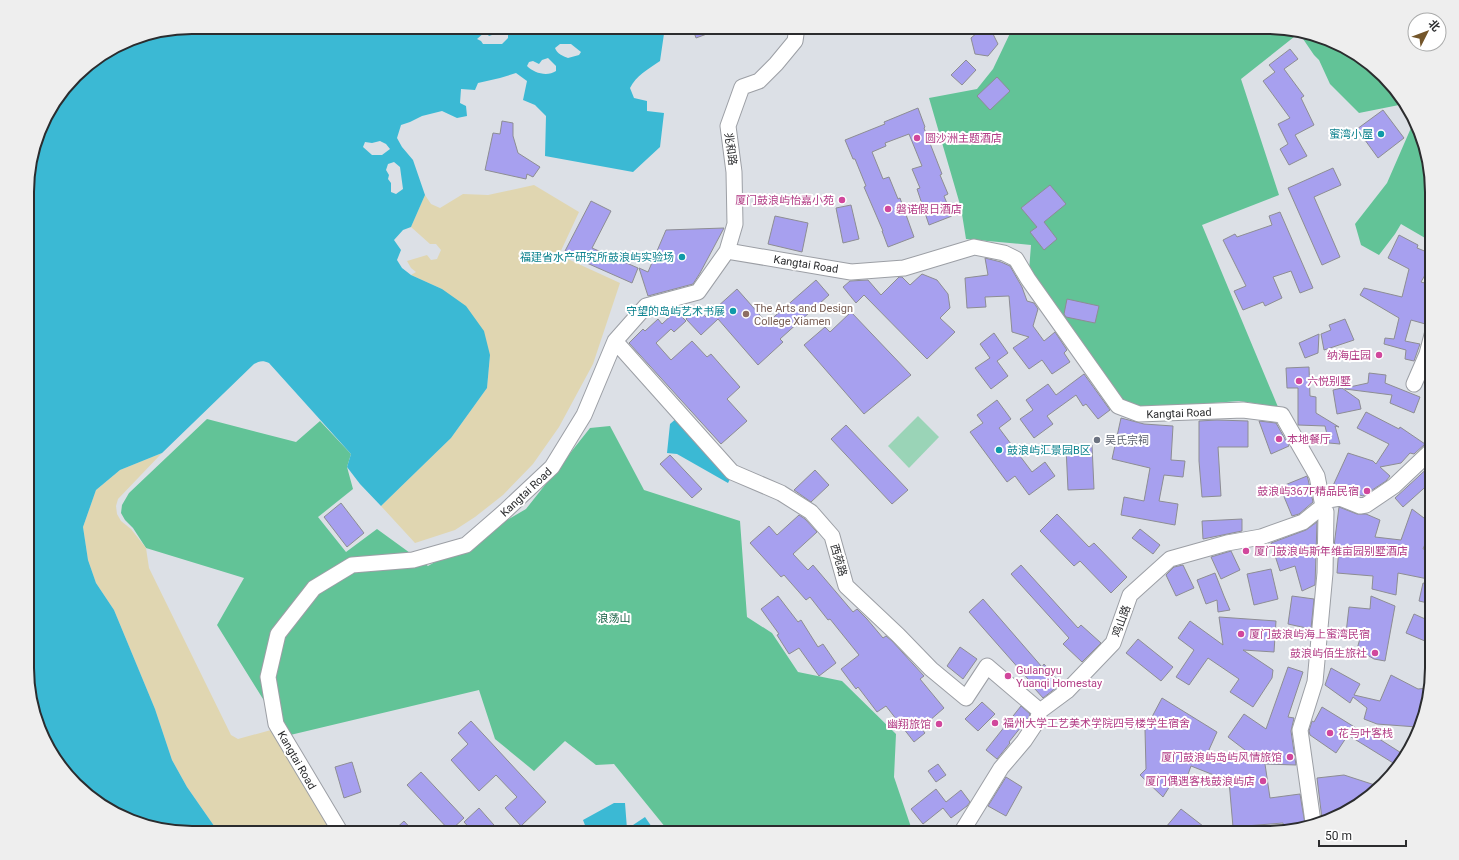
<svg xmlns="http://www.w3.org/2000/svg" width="1459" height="860" font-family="Roboto,'Noto Sans SC',sans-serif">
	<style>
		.green { fill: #9ad4b7 }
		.forest { fill: #62c397 }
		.sand { fill: #e0d6b1 }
		.water { fill: #3bb9d4; fill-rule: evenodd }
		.building { fill: #a7a0ef; stroke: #8d8d93 }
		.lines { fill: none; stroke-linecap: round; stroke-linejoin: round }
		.minor-casing { stroke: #9c9fa5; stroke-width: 17 }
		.minor { stroke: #fff; stroke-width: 15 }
		.culture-dot { fill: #0f9aa8; stroke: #fff; stroke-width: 1.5 }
		.hotel-dot { fill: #d1479c; stroke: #fff; stroke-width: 1.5 }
		.education-dot { fill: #8d6e63; stroke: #fff; stroke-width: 1.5 }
		.worship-dot { fill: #6b7280; stroke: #fff; stroke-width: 1.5 }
		.labels { text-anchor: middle; stroke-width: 4; stroke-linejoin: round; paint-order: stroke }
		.culture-label { font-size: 11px; fill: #0d838f; stroke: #fff; text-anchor: end }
		.hotel-label { font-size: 11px; fill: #b23c85; stroke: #fff; text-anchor: start }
		.street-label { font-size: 11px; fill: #2b2c2e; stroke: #fff }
		.education-label { font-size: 11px; fill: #785e54; stroke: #fff; text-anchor: start }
		.worship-label { font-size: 11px; fill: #5b616d; stroke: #fff; text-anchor: start }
		.park-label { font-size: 11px; fill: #166043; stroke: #fff }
		.rim { fill: none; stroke: #2b2c2e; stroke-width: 2 }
	</style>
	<rect width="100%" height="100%" fill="#dce0e6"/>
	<path class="green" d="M918,416L939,437L909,468L888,446Z"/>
	<path class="forest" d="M1013,27H1267L1310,33L1349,49L1404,101L1414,120L1399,105L1359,113L1330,84L1319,60L1314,55L1299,33L1241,79L1279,195L1202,225L1278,407L1239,401L1136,409L1119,401L1029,271L1031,245L966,239L961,208L929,98L977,89L993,69Z
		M1414,121L1423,139L1432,181V242L1401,224L1395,234L1379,255L1361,245L1355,224L1387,183Z
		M207,419L296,442L320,421L351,454L347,467L353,489L318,517L346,552L377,529L428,566L526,509L590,428L610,426L644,490L740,521L747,617L772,633L798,672L842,681L896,734L894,777L913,833H670L614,764L596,765L565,741L534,771L495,739L479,690L286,736L217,625L244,578L146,548L133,528L125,520L121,513L122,505L129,493Z"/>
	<path class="sand" d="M534,185L579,212L559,255L620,283L593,364L559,427L533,464L503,495L475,517L455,530L415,543L381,506L451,438L487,388L490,355L442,289L411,275L416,272L411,268L407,261L427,255L431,260L437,259L441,250L436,244H430L411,227L425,195L431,204L440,208L463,194L488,195Z
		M162,453L118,499L116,506L117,514L121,521L131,529L146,548L149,568L231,735L238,739L271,730L332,833H219L187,787L172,760L155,709L114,610L96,583L88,560L83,527L96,490L120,470Z"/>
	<path class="water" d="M192,27H504L498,29L495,34L489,36L485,32L477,39L481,41L483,44H502L508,38V32L505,27H665L660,61C648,69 636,76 630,88L634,98L647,101V111L664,113L660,147L633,172L545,156L546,116L535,105L523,100L527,81L516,73L500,78L478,83L475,90L461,89L460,103L466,106L467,116L457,118L442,111L422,116L410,122L401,125L397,138L402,147L413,160L425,195L411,227L403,230L394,240L401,250L397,260L402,268L411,275L442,289L466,306L484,331L490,355L487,388L451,438L381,506L360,484L347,467L351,454L269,363C263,360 259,361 254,364L162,453L120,470L96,490L83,527L88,560L96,583L114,610L155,709L172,760L187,787L219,833H192L149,827L110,811L55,759L28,689V171L44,119L83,68L129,40ZM560,44H571L581,52L579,55L568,58C563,56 557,54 555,48ZM548,58L556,66V71C547,77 534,73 527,66L529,62L533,61L539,64L542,60ZM380,141L386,144L390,149L382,155H372L363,147L365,142L372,143ZM394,162L400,167L403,189L396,194L391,192V183L388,179L389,175L386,170L388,164Z
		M678,417L731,477L728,483L677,454L667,453L670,424Z
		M614,803H625L627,829L645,817L656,833H628L627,829L620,833H588L583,820Z"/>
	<path class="building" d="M692,27H723V28L696,38Z
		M991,30L998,44L988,56L975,54L971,38L978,32Z
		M1290,49L1298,59L1284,69L1304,96L1301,98L1314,125L1295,135L1307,156L1289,165L1280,149L1288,144L1278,124L1290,118L1263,81L1275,72L1269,65Z
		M966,60L976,70L962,85L951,75Z
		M997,77L1010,91L990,110L977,96Z
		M918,108L925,127L924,128L942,174L940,175L948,194L944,196L952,216L929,225L917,189L920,188L912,169L922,166L909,134L885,143L886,146L872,152L883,179L889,177L898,199L900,198L914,237L888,247L882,231H883L864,187L866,186L855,159H853L845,140L885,124L884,122Z
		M1383,110L1404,138L1378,158L1357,129Z
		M502,121L513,123V136L518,153L540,167L533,177L527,174L526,179L485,170L493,133L500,134Z
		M1333,168L1341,185L1314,197L1340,257L1322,265L1288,188Z
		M1050,185L1066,204L1044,222L1057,239L1044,250L1030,232L1037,227L1021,208Z
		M591,201L611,211L592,248L638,268L632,283L589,264L565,251Z
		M851,205L859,239L843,243L836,208Z
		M1280,212L1313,288L1300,293L1291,271L1273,277L1282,298L1265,306L1263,302L1243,310L1234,291L1246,286L1223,240L1235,234L1237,237L1272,225L1269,216Z
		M775,216L808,223L802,252L768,244Z
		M724,228L700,273L693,284L648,296L639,268L648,272L666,230Z
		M1399,235L1418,245L1417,248L1432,254V263L1421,282L1432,285V313L1429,325L1411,320L1405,341L1420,344L1414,361L1405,359L1406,350L1384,344L1385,338L1394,339L1399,318L1360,295L1364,288L1402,297L1409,269L1388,258Z
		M985,258L1001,262L1010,266L1022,287L1027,301L1034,303L1038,309L1033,326L1044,341L1055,332L1067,350L1064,353L1070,362L1052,374L1042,360L1029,369L1013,348L1029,337L1012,332L1009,296L985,297L986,307L967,308L965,278L988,275Z
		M922,274L937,280L948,294L950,308L940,318L955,332L927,359L864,295L856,303L843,287L850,281L868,280L881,295L899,277H902L910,285Z
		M816,280L829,295L780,339L783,342L758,365L718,319L701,335L686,319L698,308L706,317L737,289L767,323Z
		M1067,299L1099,306L1095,323L1066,317L1064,314Z
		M676,311L686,321L674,332L671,329L656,343L671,360L692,341L707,357L711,354L740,387L727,399L747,421L721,444L629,343L643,329L645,331L658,319L662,324Z
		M851,312L911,375L864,414L804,345L825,327L830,332Z
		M1345,319L1354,340L1324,350L1321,334L1331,330L1329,325Z
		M994,333L1008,353L997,361L1008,376L991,389L975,368L990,358L980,344Z
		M1319,334L1318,353L1305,358L1299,343Z
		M1309,367L1310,396L1316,397V413L1339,427L1335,426L1340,444L1329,443L1325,426L1298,425V388H1287L1286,368Z
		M1369,373L1386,375L1385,383L1420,397L1414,413L1390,403L1392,395L1345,389V388L1368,383Z
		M1084,374L1110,410L1098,419L1086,404L1083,406L1076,395L1047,416L1053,424L1034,438L1020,419L1033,410L1026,400L1048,384L1056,395Z
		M1342,388L1359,400L1361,409L1337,414L1333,390Z
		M997,400L1011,419L999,428L1032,472L1045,462L1055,476L1029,495L1015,476L1007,482L970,432L983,423L977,415Z
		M1366,412L1399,429L1400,427L1425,444L1414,454L1410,453L1401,463L1380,467L1390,476L1386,481L1363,496L1343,490H1331L1348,453L1373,461L1376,464L1389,444L1357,428Z
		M1121,418L1144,424L1173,426L1171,460L1185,461L1183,477L1164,475L1159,501L1178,504L1175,525L1121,515L1124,497L1144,501L1150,468L1112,459Z
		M1217,420L1248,421V447H1218L1221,496L1202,497L1199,461V421Z
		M1259,421L1276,423L1289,446L1271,454Z
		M846,425L908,490L892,504L831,439Z
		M1092,445L1094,489L1068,490L1066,447Z
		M670,455L702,489L692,498L660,464Z
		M1432,464V481L1403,507L1395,498Z
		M815,470L829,485L811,502L794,490Z
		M1307,476L1308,479L1313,502L1299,514L1292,516L1280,487Z
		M341,503L364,533L347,547L324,517Z
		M1339,507L1357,514H1366L1380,520L1375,537L1401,540L1412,509L1432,524V527L1423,549L1431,550L1428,579L1398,573L1396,595L1372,589L1373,576L1337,573L1339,547H1334L1335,538Z
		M1057,514L1089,547L1094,543L1127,577L1111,593L1080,561L1074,566L1040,531Z
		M799,515L805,519L817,532L793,554L808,570L813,565L853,612L857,609L867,619L883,638L886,636L892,641L924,676L920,679L944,708L921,728L925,733L914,742L886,706L877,712L858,687L856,689L841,669L859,655L830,619L828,620L810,597L806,600L784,575L781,577L750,543L769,526L777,535Z
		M1242,519V531L1203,539L1202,521Z
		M1317,522L1315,585L1302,591L1295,566L1280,571L1271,543L1306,530Z
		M1140,529L1160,545L1153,554L1132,538Z
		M1231,551L1240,570L1221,579L1211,557Z
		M1021,565L1078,628L1081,625L1101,643L1082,662L1063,644L1069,638L1011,574Z
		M1183,565L1194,588L1176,596L1166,575L1174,567Z
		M1271,569L1278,599L1254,605L1247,574Z
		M1215,573L1224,596L1230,610L1218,612L1217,600L1206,604L1197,580Z
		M1423,583L1432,585V604L1419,601Z
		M778,596L798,622L801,620L818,647L823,644L836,663L819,676L799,648L789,654L777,635L779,634L761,609Z
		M1292,596L1314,599L1311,629L1288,624Z
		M1371,596L1395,606L1385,661L1374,659L1357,649L1361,635L1346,633L1349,607L1370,609Z
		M983,599L1042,667L1044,664L1061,684L1043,698L1027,680L1028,679L969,612Z
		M1414,614L1432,622V644L1406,633Z
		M1219,617L1276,621L1274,652L1243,650L1273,670L1272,678L1253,707L1230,692L1239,679L1208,658L1189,685L1176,677L1194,650L1178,638L1190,621L1223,645Z
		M1138,639L1173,667L1161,681L1126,653Z
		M960,647L977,659L963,679L947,666Z
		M1288,667L1303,672L1288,717L1294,718L1291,731L1296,765L1265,764L1270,798L1300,794L1305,824L1284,830L1283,823L1233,827L1229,781L1191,766L1187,777L1175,778L1163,797L1140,775L1146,769L1145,730L1162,698L1217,732L1208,752L1236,763L1245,750L1228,737L1244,714L1266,729Z
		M1331,668L1360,684L1354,695L1380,701L1391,675L1418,689L1429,688L1417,727L1377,724L1364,719L1367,708L1353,697L1350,703L1325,685Z
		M982,702L995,714L978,731L965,719Z
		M1021,706L1030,714L1029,717L1009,742L1010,743L997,759L986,750Z
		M1322,707L1361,731L1362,728L1406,756L1398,766L1348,735L1336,753L1310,735L1309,731L1312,721L1314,722Z
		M471,721L546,802L521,826L505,808L517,797L496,775L479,791L451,760L468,744L458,733Z
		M352,762L361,792L344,798L335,767Z
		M938,764L946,775L936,782L928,771Z
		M421,772L464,818L450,831L407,785Z
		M1344,775L1381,787L1350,811L1322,819L1317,778Z
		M1006,777L1022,787L1006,816L988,806Z
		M936,789L946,802L961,790L970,802L967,806L951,818L943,808L923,824L911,809Z
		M479,808L501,833H474L464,822Z
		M1181,809L1212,833H1161Z
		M404,821L415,833H391Z"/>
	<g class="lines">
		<defs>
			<path id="minor" d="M727,251L735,224L734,172L728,126L742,87L759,81L776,64L795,41L797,27
				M615,341L732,472L781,493L811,512L832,536L846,586L898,635L931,669L966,698L987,666L1040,711
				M1414,384L1427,354L1432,335
				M1322,501L1340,498L1360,506L1366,505L1394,486L1432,450
				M341,833L276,724L268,677L278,634L314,588L352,565L413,560L466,545L504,512L552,467L584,415L615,341L646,306L698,292L727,251L851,272L904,268L974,247L1004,253L1016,259L1028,279L1118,406L1139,414L1243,410L1282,415L1317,476L1322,501L1326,512L1325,573L1315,682L1300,730L1313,822
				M961,833L1001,768L1024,741L1036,723L1040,711L1067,691L1113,643L1130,595L1170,559L1227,543L1261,537L1303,522L1323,506"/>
		</defs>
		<use href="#minor" class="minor-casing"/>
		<use href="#minor" class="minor"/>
	</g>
	<g class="culture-dot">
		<circle cx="1381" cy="134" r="4"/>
		<circle cx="682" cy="257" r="4"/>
		<circle cx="733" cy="311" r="4"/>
		<circle cx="999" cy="450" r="4"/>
	</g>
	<g class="hotel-dot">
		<circle cx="917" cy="138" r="4"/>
		<circle cx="842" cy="200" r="4"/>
		<circle cx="888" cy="209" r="4"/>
		<circle cx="1379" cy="355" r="4"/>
		<circle cx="1299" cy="381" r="4"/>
		<circle cx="1279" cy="439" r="4"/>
		<circle cx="1367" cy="491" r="4"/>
		<circle cx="1246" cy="551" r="4"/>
		<circle cx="1241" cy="634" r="4"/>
		<circle cx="1375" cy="653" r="4"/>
		<circle cx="1008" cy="676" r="4"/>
		<circle cx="995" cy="723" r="4"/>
		<circle cx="939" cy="724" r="4"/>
		<circle cx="1330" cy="733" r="4"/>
		<circle cx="1290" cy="757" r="4"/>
		<circle cx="1263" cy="781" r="4"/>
	</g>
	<circle class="education-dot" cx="746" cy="314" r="4"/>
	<circle class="worship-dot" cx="1097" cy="440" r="4"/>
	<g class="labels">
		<g class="culture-label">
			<text x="1373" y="138">蜜湾小屋</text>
			<text x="674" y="261">福建省水产研究所鼓浪屿实验场</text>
			<text x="725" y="315">守望的岛屿艺术书展</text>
			<text x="1007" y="454" text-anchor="start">鼓浪屿汇景园B区</text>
		</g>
		<g class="hotel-label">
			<text x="925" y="142">圆沙洲主题酒店</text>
			<text x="834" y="204" text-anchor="end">厦门鼓浪屿怡嘉小苑</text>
			<text x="896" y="213">磐诺假日酒店</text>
			<text x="1371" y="359" text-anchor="end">纳海庄园</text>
			<text x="1307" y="385">六悦别墅</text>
			<text x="1287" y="443">本地餐厅</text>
			<text x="1359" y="495" text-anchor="end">鼓浪屿367F精品民宿</text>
			<text x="1254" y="555">厦门鼓浪屿斯年维亩园别墅酒店</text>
			<text x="1249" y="638">厦门鼓浪屿海上蜜湾民宿</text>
			<text x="1367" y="657" text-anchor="end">鼓浪屿佰生旅社</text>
			<text x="1016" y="674">Gulangyu<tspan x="1016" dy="13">Yuanqi Homestay</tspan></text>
			<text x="1003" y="727">福州大学工艺美术学院四号楼学生宿舍</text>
			<text x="931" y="728" text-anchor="end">幽翔旅馆</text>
			<text x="1338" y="737">花与叶客栈</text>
			<text x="1282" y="761" text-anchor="end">厦门鼓浪屿岛屿风情旅馆</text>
			<text x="1255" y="785" text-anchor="end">厦门偶遇客栈鼓浪屿店</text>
		</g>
		<g class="street-label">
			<text transform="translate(731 149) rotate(82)" y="4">兆和路</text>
			<text transform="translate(806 264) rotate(9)" y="4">Kangtai Road</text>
			<text transform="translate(1179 413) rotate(-2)" y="4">Kangtai Road</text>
			<text transform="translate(526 492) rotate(-43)" y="4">Kangtai Road</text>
			<text transform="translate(839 560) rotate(74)" y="4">西苑路</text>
			<text transform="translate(1121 621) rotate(-70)" y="4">鸡山路</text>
			<text transform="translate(297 760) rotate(60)" y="4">Kangtai Road</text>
		</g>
		<g class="education-label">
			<text x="754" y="312">The Arts and Design<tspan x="754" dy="13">College Xiamen</tspan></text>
		</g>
		<g class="worship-label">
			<text x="1105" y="444">吴氏宗祠</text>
		</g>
		<g class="park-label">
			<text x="614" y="622">浪荡山</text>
		</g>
	</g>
	<path d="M0 0H1459V860H0ZM192 34H1267A158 158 0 0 1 1425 192V668A158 158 0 0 1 1267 826H192A158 158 0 0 1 34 668V192A158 158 0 0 1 192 34Z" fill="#eee" fill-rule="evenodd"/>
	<path class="rim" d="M192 34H1267A158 158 0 0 1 1425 192V668A158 158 0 0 1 1267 826H192A158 158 0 0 1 34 668V192A158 158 0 0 1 192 34Z"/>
	<g transform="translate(1427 32) rotate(48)"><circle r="19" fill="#ffffff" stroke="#aaabab"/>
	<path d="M0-3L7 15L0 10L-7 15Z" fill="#74562a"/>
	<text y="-6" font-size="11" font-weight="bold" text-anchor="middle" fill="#2b2c2e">北</text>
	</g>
	<path d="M1319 840v6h87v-6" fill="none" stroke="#2b2c2e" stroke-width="2"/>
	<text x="1325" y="840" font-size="12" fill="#2b2c2e" stroke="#ffffff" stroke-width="3" paint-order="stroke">50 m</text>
</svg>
